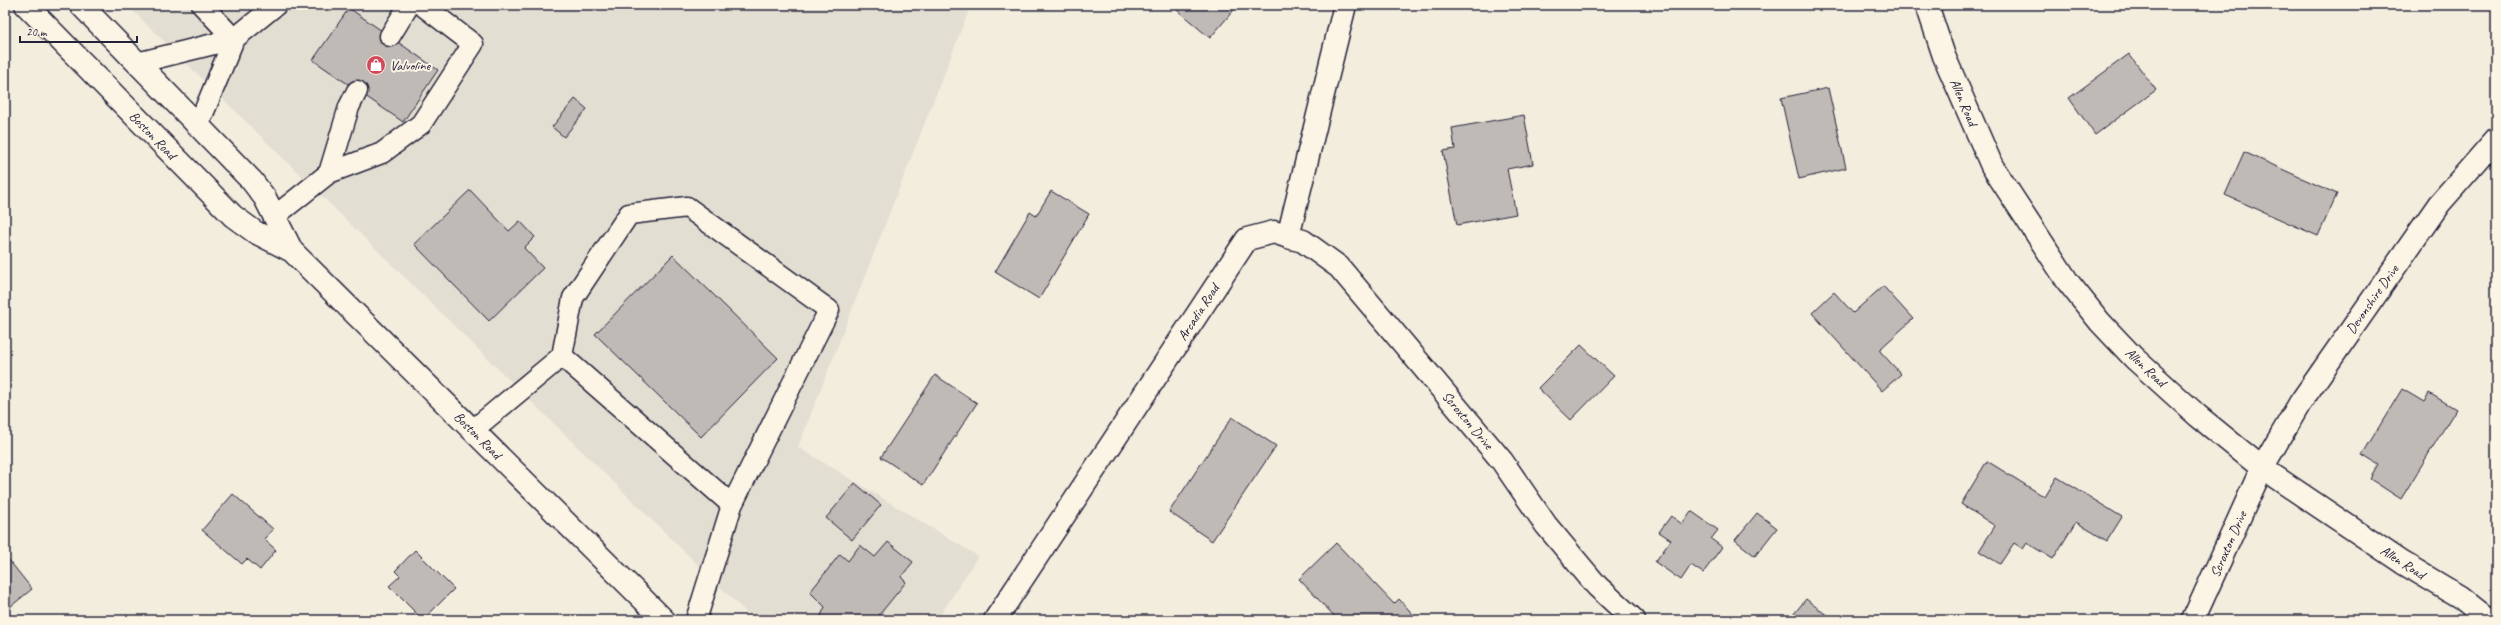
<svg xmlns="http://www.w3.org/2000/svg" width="2501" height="625" font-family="Caveat,sans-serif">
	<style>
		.built { fill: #e3ded2 }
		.building { fill: #bfbab6; stroke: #22223b }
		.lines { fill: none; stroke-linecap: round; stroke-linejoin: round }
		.service-casing { stroke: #22223b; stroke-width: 23 }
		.minor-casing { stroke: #22223b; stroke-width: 25 }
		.tertiary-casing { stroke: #22223b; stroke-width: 25 }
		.primary-casing { stroke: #22223b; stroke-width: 25 }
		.service { stroke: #fcf5e5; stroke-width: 20 }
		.minor { stroke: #fcf5e5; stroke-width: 22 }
		.tertiary { stroke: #fcf5e5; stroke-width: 22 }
		.primary { stroke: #fcf5e5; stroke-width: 22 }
		.labels { text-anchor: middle; stroke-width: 4; stroke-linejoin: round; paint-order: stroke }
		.poi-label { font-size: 14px; fill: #22223b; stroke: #fcf5e5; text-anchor: start }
		.street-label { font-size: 14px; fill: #22223b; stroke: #fcf5e5 }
	</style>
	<rect width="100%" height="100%" fill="#f3edde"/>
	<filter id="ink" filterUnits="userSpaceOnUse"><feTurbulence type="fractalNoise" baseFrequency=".025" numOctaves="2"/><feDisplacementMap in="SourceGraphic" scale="8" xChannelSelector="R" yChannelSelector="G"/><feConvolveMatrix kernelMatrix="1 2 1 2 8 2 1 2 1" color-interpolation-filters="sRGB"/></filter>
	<g filter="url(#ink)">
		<path class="built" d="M127,5H971L798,447L978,556L937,620H754Z"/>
		<path class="building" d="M1171,5H1238L1210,38Z
			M349,8L438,70L403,122L313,60Z
			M2129,54L2156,90L2095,135L2069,98Z
			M1828,88L1846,168L1799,179L1781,98Z
			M575,99L587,109L564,137L552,127Z
			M1524,115L1533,164L1507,169L1516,214L1457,225L1443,151L1455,149L1452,128Z
			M2244,152L2337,194L2318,236L2225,195Z
			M470,190L509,231L520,221L535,237L524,248L543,268L489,321L414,244Z
			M1051,191L1089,214L1039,299L995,272L1030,212L1036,216Z
			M673,255L778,358L701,437L595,334Z
			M1883,286L1913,319L1879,350L1901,374L1882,391L1812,313L1834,292L1853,313Z
			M1581,345L1614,376L1571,420L1538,388Z
			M935,375L977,403L923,485L881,457Z
			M2402,389L2424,402L2429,393L2456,409L2401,499L2370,479L2378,465L2362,455Z
			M1232,417L1276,446L1212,541L1169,512Z
			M1987,461L2045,497L2057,477L2122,517L2107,541L2076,522L2053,559L2027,543L2023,549L2014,543L2000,564L1979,551L1995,526L1961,504Z
			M855,483L881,505L852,540L826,518Z
			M233,494L273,529L264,539L276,550L260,570L247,559L242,564L202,530Z
			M1691,511L1718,530L1711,539L1722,547L1703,573L1691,565L1681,580L1655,562L1671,540L1659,532L1671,516L1682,524Z
			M1757,513L1777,528L1755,556L1735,540Z
			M888,542L913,562L901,577L906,582L875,620H819L825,607L810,592L840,554L848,561L860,545L875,557Z
			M1336,543L1394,604L1399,599L1418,620H1338L1299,579Z
			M415,550L454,589L423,620L389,586L400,576L395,571Z
			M8,559L32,589L10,607L5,600V562Z
			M1806,599L1829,617L1827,620H1789Z"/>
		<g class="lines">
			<defs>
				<path id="service" d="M202,5L234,39L276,5
					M390,36L409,5
					M137,63L234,39L198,126
					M357,91L349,107L329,173L382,153L421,124L473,44L422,5
					M275,216L329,173
					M562,356L732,505
					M473,430L562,356L573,298L629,214L687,207L829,310L732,505L696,620"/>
				<path id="minor" d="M1288,237L1303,241L1339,267L1502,461L1546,525L1597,586L1634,620
					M995,620L1247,239L1274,232L1288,237L1345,5
					M2193,620L2262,468L2300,403L2439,204L2496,139"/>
				<path id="tertiary" d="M1927,5L1944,56L1992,166L2068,282L2100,322L2134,358L2198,416L2262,468L2403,563L2460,597L2489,620"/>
				<path id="primary" d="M26,5L233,216L255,232L292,251
					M81,5L252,181L265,198L292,251L664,620"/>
			</defs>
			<use href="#service" class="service-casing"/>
			<use href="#minor" class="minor-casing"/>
			<use href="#tertiary" class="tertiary-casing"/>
			<use href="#primary" class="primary-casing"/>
			<use href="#service" class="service"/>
			<use href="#minor" class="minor"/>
			<use href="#tertiary" class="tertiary"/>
			<use href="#primary" class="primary"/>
		</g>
	</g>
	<defs>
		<symbol id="shop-disc" viewBox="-11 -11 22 22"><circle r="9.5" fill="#d1495b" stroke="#fcf5e5"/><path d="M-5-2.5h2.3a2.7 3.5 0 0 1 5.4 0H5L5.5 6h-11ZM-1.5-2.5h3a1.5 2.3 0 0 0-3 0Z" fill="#fff"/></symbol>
	</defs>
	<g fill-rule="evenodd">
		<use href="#shop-disc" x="365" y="54" width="22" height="22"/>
	</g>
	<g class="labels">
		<g class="poi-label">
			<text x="390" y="70">Valvoline</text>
		</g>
		<g class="street-label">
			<text transform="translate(1964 102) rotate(67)" y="5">Allen Road</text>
			<text transform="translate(153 135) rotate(46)" y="5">Boston Road</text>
			<text transform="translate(2372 299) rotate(-55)" y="5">Devonshire Drive</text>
			<text transform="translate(1198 312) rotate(-57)" y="5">Arcadia Road</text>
			<text transform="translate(2146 367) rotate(43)" y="5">Allen Road</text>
			<text transform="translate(1468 420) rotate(50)" y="5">Scroxton Drive</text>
			<text transform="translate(478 435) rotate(45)" y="5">Boston Road</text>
			<text transform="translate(2228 544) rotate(-66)" y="5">Scroxton Drive</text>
			<text transform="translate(2403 562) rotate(33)" y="5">Allen Road</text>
		</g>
	</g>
	<rect width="2501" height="625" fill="none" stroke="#fcf5e5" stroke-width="20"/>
	<rect x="10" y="10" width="2481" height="605" fill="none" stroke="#22223b" stroke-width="1.5" filter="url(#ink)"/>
	<path d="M20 36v6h117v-6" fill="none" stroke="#22223b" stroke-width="2"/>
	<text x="26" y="36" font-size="12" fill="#22223b" stroke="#fcf5e5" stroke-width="3" paint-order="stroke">20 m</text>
</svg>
